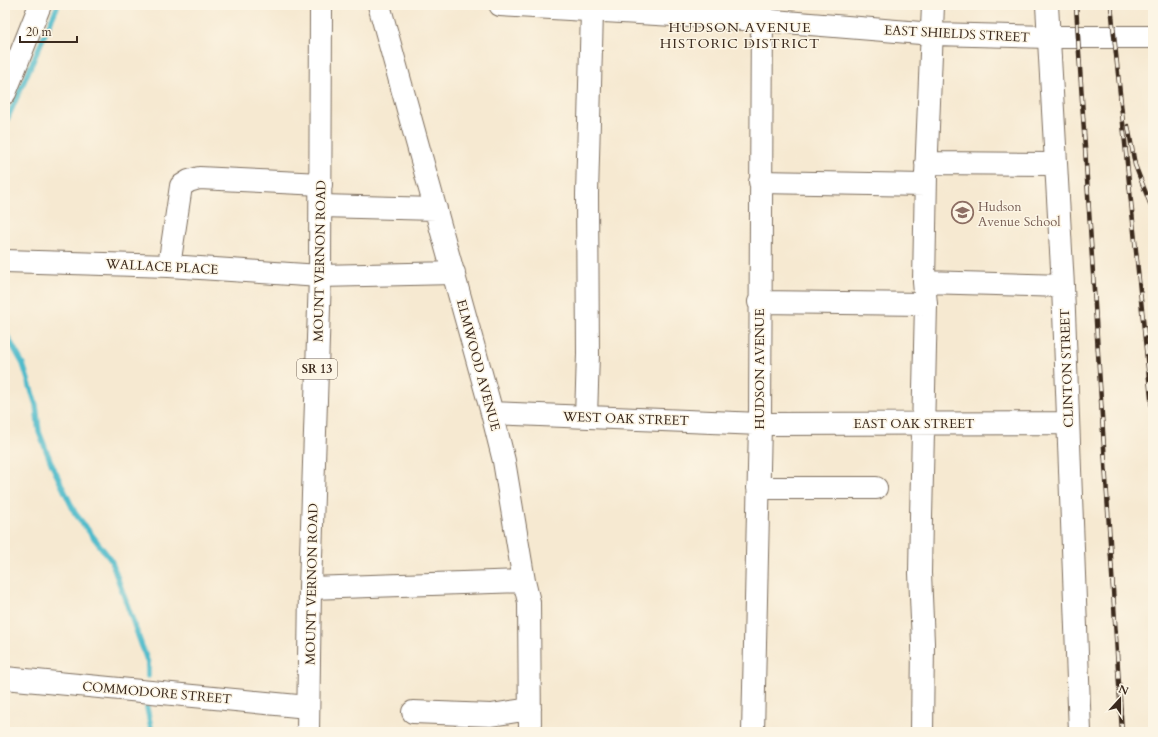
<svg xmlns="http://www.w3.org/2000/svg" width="1158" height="737" font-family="Cardo,serif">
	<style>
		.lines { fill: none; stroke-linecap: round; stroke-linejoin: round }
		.stream { stroke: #50bbcb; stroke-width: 5.5 }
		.minor-casing { stroke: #7c6d5d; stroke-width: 24 }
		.highway-casing { stroke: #7c6d5d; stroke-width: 24 }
		.minor { stroke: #fff; stroke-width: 22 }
		.highway { stroke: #fff; stroke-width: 22 }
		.rail-casing { stroke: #3b2a1e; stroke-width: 4.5 }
		.rail { stroke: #fcf5e5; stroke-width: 3; stroke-dasharray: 9; stroke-linecap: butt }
		.labels { text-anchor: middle; stroke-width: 3; stroke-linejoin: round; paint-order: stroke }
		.shield { fill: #fcf5e5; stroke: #75675a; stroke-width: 1 }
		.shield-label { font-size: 12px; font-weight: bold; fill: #3b2a1e }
		.street-label { font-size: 13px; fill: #3b2a1e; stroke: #fcf5e5 }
		.education-label { font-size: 13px; fill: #785e54; stroke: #fcf5e5; text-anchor: start }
		.neighbourhood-label { font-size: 14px; letter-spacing: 1px; fill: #3b2a1e; stroke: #fcf5e5 }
	</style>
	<rect width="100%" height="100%" fill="#fcf5e5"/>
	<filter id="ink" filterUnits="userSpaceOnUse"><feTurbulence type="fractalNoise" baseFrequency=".025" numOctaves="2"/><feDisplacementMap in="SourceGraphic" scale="8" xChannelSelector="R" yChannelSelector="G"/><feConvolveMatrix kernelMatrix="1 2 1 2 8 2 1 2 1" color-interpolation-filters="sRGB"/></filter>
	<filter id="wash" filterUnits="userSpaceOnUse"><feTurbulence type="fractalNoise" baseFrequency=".012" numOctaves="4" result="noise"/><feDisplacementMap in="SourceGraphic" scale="16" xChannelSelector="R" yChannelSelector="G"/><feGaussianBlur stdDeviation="0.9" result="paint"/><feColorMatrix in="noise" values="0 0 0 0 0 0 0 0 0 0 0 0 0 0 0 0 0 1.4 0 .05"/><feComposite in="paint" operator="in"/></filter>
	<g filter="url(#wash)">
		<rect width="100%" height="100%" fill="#f6e9d1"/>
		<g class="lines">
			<path class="stream" d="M5,124L58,5
				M5,332L23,364L36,405L39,432L52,465L75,513L111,560L148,663V676
				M147,708L152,732"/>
		</g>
	</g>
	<g filter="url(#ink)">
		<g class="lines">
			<defs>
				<path id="minor" d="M379,5L492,413L504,461L524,581L529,602L530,732
					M500,5L761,20L933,34L1048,37H1153
					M1047,5L1063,286L1080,732
					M5,93L40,5
					M926,163L1056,164
					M760,182L925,185
					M321,206L436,209
					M5,261L169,266L320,276L454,273
					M169,266L181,186L189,181L199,178L321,184
					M924,282L1063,286
					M759,302L926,304
					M492,413L760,424L1068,423
					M586,417L588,354L587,194L592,12
					M758,488H876
					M310,588L524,581
					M5,678L308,707
					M413,712L491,715L530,709
					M753,732L760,424L762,5
					M922,732L923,643L920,573L921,517L926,304L924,282L926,175L933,5"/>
				<path id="highway" d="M308,732L310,588L320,276L321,5"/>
			</defs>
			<use href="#minor" class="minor-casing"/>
			<use href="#highway" class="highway-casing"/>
			<use href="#minor" class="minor"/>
			<use href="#highway" class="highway"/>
			<defs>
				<path id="rail" d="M1076,5L1122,732
					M1111,5L1153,418
					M1128,126L1135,165L1153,211"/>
			</defs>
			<use href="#rail" class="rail-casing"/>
			<use href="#rail" class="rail"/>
		</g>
	</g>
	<defs>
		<symbol id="school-ring" viewBox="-11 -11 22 22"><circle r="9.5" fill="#fcf5e5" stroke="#8d6e63" stroke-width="1.5"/><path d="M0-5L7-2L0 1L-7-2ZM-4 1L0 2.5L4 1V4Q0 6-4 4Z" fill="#8d6e63"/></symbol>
	</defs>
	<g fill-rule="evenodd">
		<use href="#school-ring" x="950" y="200" width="25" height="25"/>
	</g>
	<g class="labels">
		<rect class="shield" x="297" y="359" width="40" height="20" rx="3"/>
		<g class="shield-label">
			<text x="317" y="373">SR 13</text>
		</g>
		<g class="street-label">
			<text transform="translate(957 33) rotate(3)" y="5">EAST SHIELDS STREET</text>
			<text transform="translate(319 261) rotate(-89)" y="5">MOUNT VERNON ROAD</text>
			<text transform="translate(162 266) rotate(3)" y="5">WALLACE PLACE</text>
			<text transform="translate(479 365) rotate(75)" y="5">ELMWOOD AVENUE</text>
			<text transform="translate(1066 368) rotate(-92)" y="5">CLINTON STREET</text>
			<text transform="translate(759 369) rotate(-90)" y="5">HUDSON AVENUE</text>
			<text transform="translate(626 418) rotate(2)" y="5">WEST OAK STREET</text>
			<text x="914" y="428">EAST OAK STREET</text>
			<text transform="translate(311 584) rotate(-89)" y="5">MOUNT VERNON ROAD</text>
			<text transform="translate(157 692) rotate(5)" y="5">COMMODORE STREET</text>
		</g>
		<g class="education-label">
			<text x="978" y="211">Hudson<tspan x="978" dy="15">Avenue School</tspan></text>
		</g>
		<g class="neighbourhood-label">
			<text x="740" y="32">HUDSON AVENUE<tspan x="740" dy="16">HISTORIC DISTRICT</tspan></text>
		</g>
	</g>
	<rect width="1158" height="737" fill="none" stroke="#fcf5e5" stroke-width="20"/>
	<g transform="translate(1120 699) rotate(21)" stroke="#fcf5e5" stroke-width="3" paint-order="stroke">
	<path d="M0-3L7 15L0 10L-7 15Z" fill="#3b2a1e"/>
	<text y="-6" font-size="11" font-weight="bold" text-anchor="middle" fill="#3b2a1e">N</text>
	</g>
	<path d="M20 36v6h57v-6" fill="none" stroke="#3b2a1e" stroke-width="2"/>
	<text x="26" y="36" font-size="12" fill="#3b2a1e" stroke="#fcf5e5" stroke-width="3" paint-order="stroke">20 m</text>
</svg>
